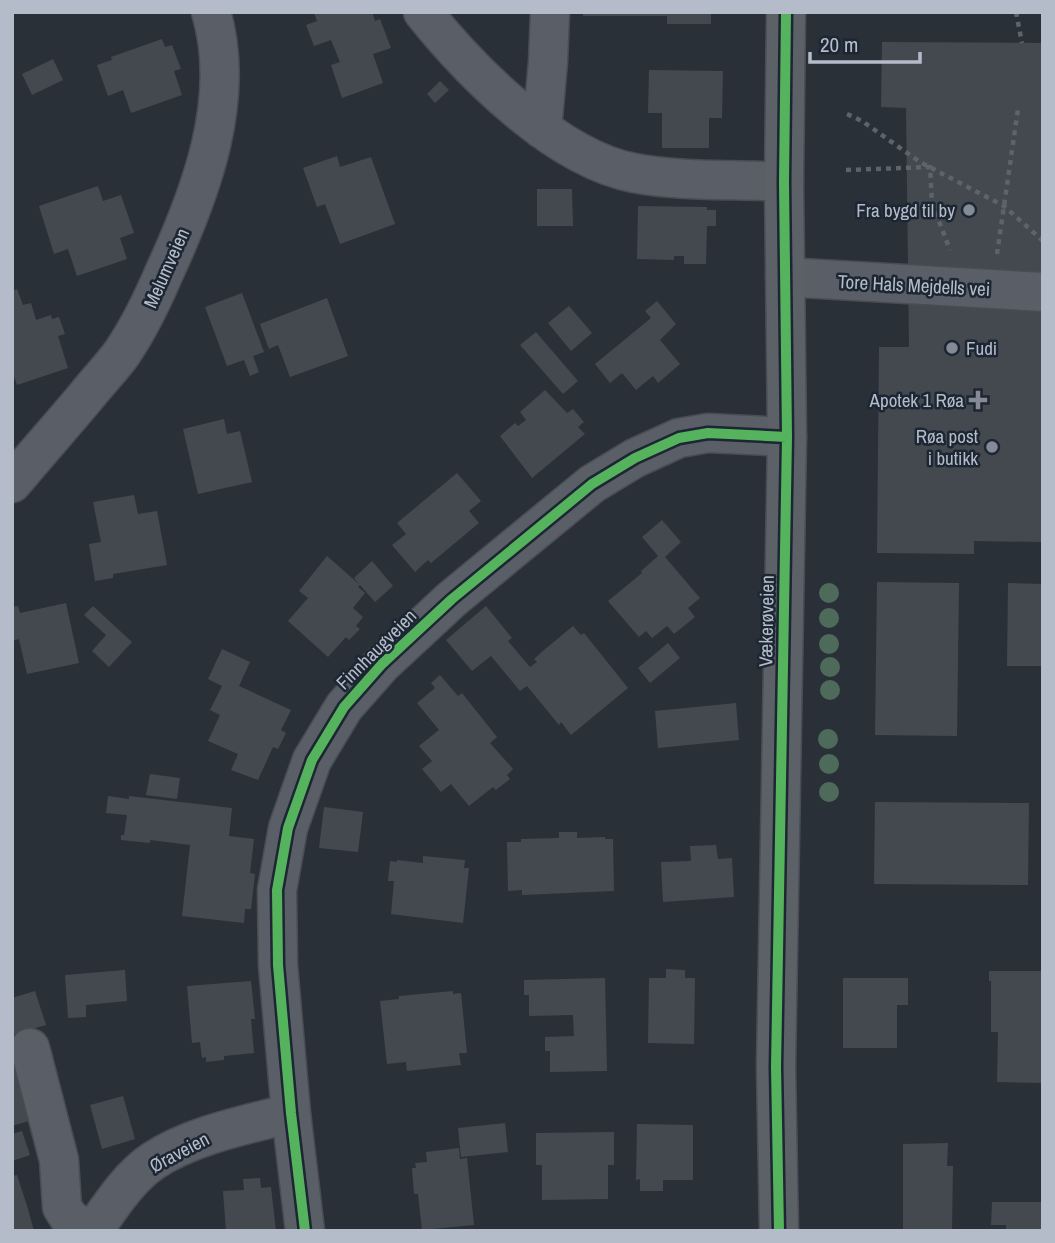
<svg xmlns="http://www.w3.org/2000/svg" width="1055" height="1243" font-family="'Archivo Narrow',sans-serif">
	<style>
		.building { fill: #444950 }
		.lines { fill: none; stroke-linecap: round; stroke-linejoin: round }
		.minor-casing { stroke: #484c53; stroke-width: 41 }
		.major-casing { stroke: #484c55; stroke-width: 41 }
		.path { stroke: #5d636a; stroke-width: 4.5; stroke-dasharray: 5 5; stroke-linecap: butt }
		.minor { stroke: #5a5e66; stroke-width: 38 }
		.major { stroke: #5c6168; stroke-width: 38 }
		.cycleway-casing { stroke: #1d2633; stroke-width: 15 }
		.cycleway { stroke: #56b35d; stroke-width: 10 }
		.tree { fill: #4e6a5a }
		.poi-dot { fill: #848b96; stroke: #1d2633; stroke-width: 2.5 }
		.labels { text-anchor: middle; stroke-width: 5; stroke-linejoin: round; paint-order: stroke }
		.poi-label { font-size: 19px; fill: #b4bcc9; stroke: #1d2633; text-anchor: end }
		.street-label { font-size: 19px; fill: #b4bcc9; stroke: #1d2633 }
	</style>
	<rect width="100%" height="100%" fill="#2a3038"/>
	<path class="building" d="M314,12H372L375,21L380,19L391,48L373,54L383,83L342,98L331,65L340,62L331,40L314,46L306,25L317,21Z
		M583,12H711V24H667V16H583Z
		M162,39L165,47L172,45L181,69L174,71L182,95L131,113L123,90L108,96L97,65L112,60L111,57Z
		M882,42L1043,43V542L974,541V554L877,553L879,347H909L906,108L881,107Z
		M53,59L63,80L32,95L22,74Z
		M649,70L723,71L722,118H709V148H662V113H648Z
		M440,81L449,90L435,103L427,94Z
		M337,156L340,167L371,157L395,224L340,244L325,204L317,207L303,168Z
		M98,186L103,201L121,195L134,233L120,238L127,259L77,276L68,249L54,254L39,206Z
		M537,189H572L573,226H537Z
		M638,206L707,207V210H716V226H707L706,264H684V256H674V260L637,259Z
		M17,289L23,305L31,303L36,320L51,315L52,319L59,317L65,334L58,336L68,368L17,385L12,371V291Z
		M242,293L264,352L253,356L259,372L250,376L244,360L227,366L205,307Z
		M327,298L348,356L290,377L278,345L269,349L260,324Z
		M657,301L676,324L660,340L680,364L658,383L653,376L636,390L622,373L610,383L595,364L651,318L645,311Z
		M569,306L592,333L571,351L548,323Z
		M536,332L578,381L563,394L520,345Z
		M545,390L567,413L573,409L584,422L578,427L585,434L532,478L500,436L515,423L518,426L526,420L520,412Z
		M224,419L227,434L240,431L252,482L198,494L183,429Z
		M457,473L481,501L469,511L479,523L431,563L428,560L415,572L392,545L406,534L397,523Z
		M134,495L138,514L157,511L167,565L113,574V578L95,581L89,544L101,542L93,502Z
		M662,520L681,542L665,557L700,598L688,608L695,617L674,634L667,626L652,638L646,631L639,637L608,601L642,573L641,571L658,556L642,537Z
		M327,556L360,585L354,578L372,561L393,586L375,602L360,585L358,587L365,593L353,608L363,617L356,626L360,629L349,640L346,637L328,657L288,621L308,598L299,591Z
		M877,582L959,583L957,736L875,735Z
		M1008,583L1043,584V666H1007Z
		M66,603L79,663L27,674L19,639L12,641V607L18,606L20,613Z
		M93,606L132,642L109,667L92,651L106,635L84,615Z
		M486,606L512,638L508,641L530,667L537,662L534,659L544,650L573,626L581,635L584,633L628,688L571,735L561,722L559,725L527,686L520,691L491,656L472,671L446,640Z
		M668,643L680,658L650,683L638,668Z
		M222,649L250,662L239,686L291,710L281,730L286,733L278,749L273,747L258,780L231,770L238,754L208,741L220,715L210,710L222,686L208,679Z
		M440,675L458,696L462,693L497,737L490,743L513,769L507,775L510,779L496,790L493,787L469,806L451,784L441,792L422,769L432,761L419,746L439,730L417,703L435,688L431,683Z
		M736,703L739,740L658,748L655,711Z
		M150,774L180,778L177,799L146,795Z
		M108,796L129,799V796L232,808L229,836L254,839L250,873L255,874L251,909H245L244,923L182,916L190,845L150,840V843L121,840V835H124L127,815L106,813Z
		M875,802L1029,803L1028,885L874,884Z
		M324,807L363,812L358,852L319,848Z
		M559,832H577V838L605,837V839H613L614,891L522,895V890L508,891L507,842H521V839L559,838Z
		M716,845L718,859L732,858L734,897L663,902L661,862L691,861L690,846Z
		M423,856L465,860L464,868H469L463,923L391,914L394,881H388L390,861L397,862V860L423,863Z
		M666,969L685,970V978H695L694,1044L648,1043L649,978H666Z
		M125,970L127,1001L86,1005V1017L68,1018L65,975Z
		M989,971H1041V979H1043V1083L997,1082L998,1032H991V981H989Z
		M605,978L607,1071L550,1072V1051H545V1037L574,1036L573,1015L529,1016V995H524V980Z
		M843,978H908V1005H897V1048H843Z
		M251,981L255,1019H251L254,1053L224,1056V1060L206,1062V1057L202,1058L200,1042L192,1043L187,986Z
		M35,991L46,1025L12,1035V998Z
		M453,991V994L461,993L467,1053H459L461,1065L407,1071L406,1062L387,1064L380,1001L399,999V996Z
		M12,1047L35,1119L12,1126Z
		M123,1096L135,1139L102,1149L90,1105Z
		M505,1123L508,1152L461,1157L458,1128Z
		M637,1124L693,1125V1180H663V1191H640V1179L636,1180Z
		M22,1131L30,1155L12,1161V1134Z
		M614,1132V1165H608V1199L542,1200V1165H536V1133Z
		M948,1143L947,1166H953L952,1231H903V1144Z
		M459,1148L460,1159L467,1158L474,1225L422,1230L418,1194H414L412,1168H416L415,1163L427,1162L426,1152Z
		M17,1175L28,1209L34,1231H12V1176Z
		M260,1178L261,1188L271,1187L276,1231H226L223,1191L244,1190L243,1179Z
		M992,1202H1043V1231H1006V1225H991Z"/>
	<g class="lines">
		<defs>
			<path id="minor" d="M423,12C471,72 556,158 634,173C683,182 734,179 784,182
				M542,129L548,62L550,12
				M785,277L1043,292
				M12,483C37,453 63,424 88,394C99,380 112,367 122,353C139,328 152,301 164,273C200,195 237,99 211,12
				M30,1048L59,1160L62,1207L69,1218L87,1231
				M93,1231C110,1207 128,1178 153,1161C192,1135 246,1125 291,1113
				M305,1231L291,1113L278,965L277,890L288,828L312,760L344,707L382,664L452,599L592,484L635,458L679,438L708,433L787,437"/>
			<path id="major" d="M779,1231L776,1067L787,437L784,182L786,12"/>
		</defs>
		<use href="#minor" class="minor-casing"/>
		<use href="#major" class="major-casing"/>
		<path class="path" d="M1016,12L1022,43
			M847,114L862,121L920,162L1004,206L1043,241
			M846,170L930,167L932,203L950,250
			M997,254L1018,109"/>
		<use href="#minor" class="minor"/>
		<use href="#major" class="major"/>
		<defs>
			<path id="cycleway" d="M305,1231L291,1113L278,965L277,890L288,828L312,760L344,707L382,664L452,599L592,484L635,458L679,438L708,433L787,437
				M779,1231L776,1067L787,437L784,182L786,12"/>
		</defs>
		<use href="#cycleway" class="cycleway-casing"/>
		<use href="#cycleway" class="cycleway"/>
	</g>
	<g class="tree">
		<circle cx="829" cy="593" r="10"/>
		<circle cx="829" cy="618" r="10"/>
		<circle cx="829" cy="644" r="10"/>
		<circle cx="830" cy="667" r="10"/>
		<circle cx="830" cy="690" r="10"/>
		<circle cx="828" cy="739" r="10"/>
		<circle cx="829" cy="764" r="10"/>
		<circle cx="829" cy="792" r="10"/>
	</g>
	<g class="poi-dot">
		<circle cx="969" cy="210" r="7"/>
		<circle cx="952" cy="348" r="7"/>
		<path d="M974.5 389.5h7v7h7v7h-7v7h-7v-7h-7v-7h7z"/>
		<circle cx="992" cy="447" r="7"/>
	</g>
	<g class="labels">
		<g class="poi-label">
			<text x="955" y="217">Fra bygd til by</text>
			<text x="966" y="355" text-anchor="start">Fudi</text>
			<text x="964" y="407">Apotek 1 Røa</text>
			<text x="978" y="443">Røa post<tspan x="978" dy="22">i butikk</tspan></text>
		</g>
		<g class="street-label">
			<text transform="translate(166 268) rotate(-66)" y="7">Melumveien</text>
			<text transform="translate(914 285) rotate(3)" y="7">Tore Hals Mejdells vei</text>
			<text transform="translate(766 621) rotate(-89)" y="7">Vækerøveien</text>
			<text transform="translate(376 649) rotate(-45)" y="7">Finnhaugveien</text>
			<text transform="translate(179 1152) rotate(-28)" y="7">Øraveien</text>
		</g>
	</g>
	<rect width="1055" height="1243" fill="none" stroke="#b4bcc9" stroke-width="28"/>
	<path d="M810 52v10h110v-10" fill="none" stroke="#b4bcc9" stroke-width="3.5"/>
	<text x="820" y="52" font-size="21" fill="#b4bcc9" stroke="#1d2633" stroke-width="5" paint-order="stroke">20 m</text>
</svg>
